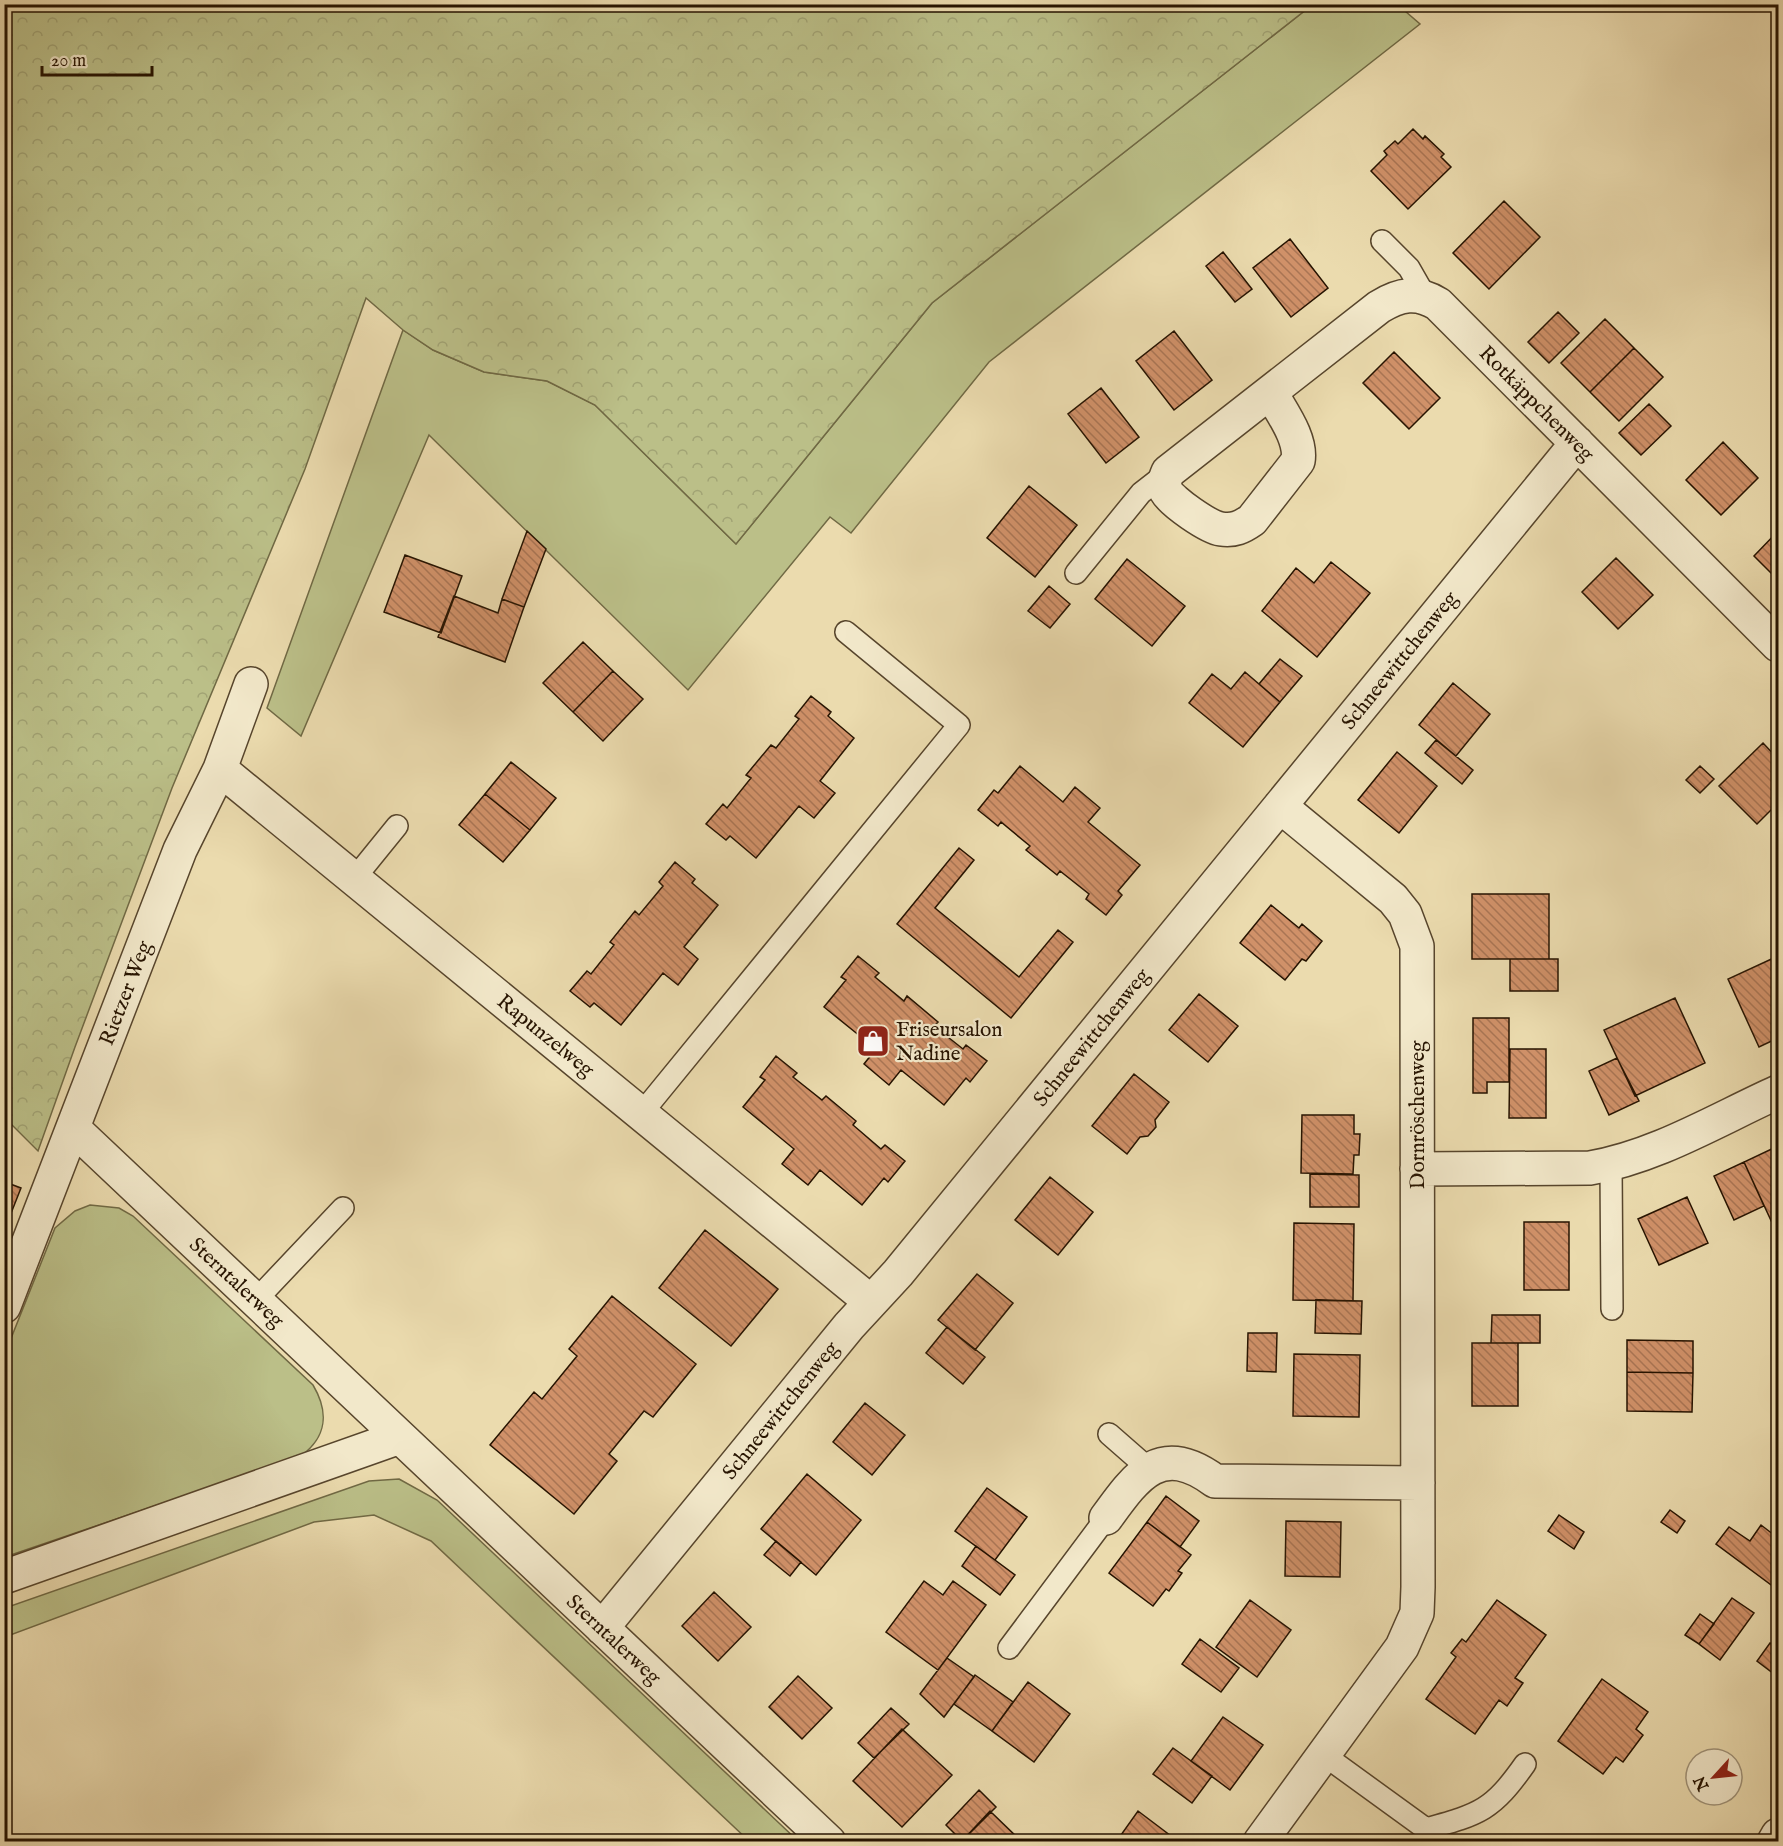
<svg xmlns="http://www.w3.org/2000/svg" width="1783" height="1846" font-family="'IM FELL English',serif">
	<style>
		.grass { fill: #bbbf88; stroke: #706944; stroke-width: 1.5 }
		.forest { fill: url(#forest-crowns); stroke: #706944; stroke-width: 1.5 }
		.building { fill: url(#building-back-hatch); stroke: #261300; stroke-width: 1.5 }
		.lines { fill: none; stroke-linecap: round; stroke-linejoin: round }
		.lane-casing { stroke: #57452c; stroke-width: 24 }
		.street-casing { stroke: #57452c; stroke-width: 36 }
		.lane { stroke: #f2e8ca; stroke-width: 21 }
		.street { stroke: #f2e8ca; stroke-width: 33 }
		.labels { text-anchor: middle; stroke-width: 4.5; stroke-linejoin: round; paint-order: stroke }
		.street-label { font-size: 21px; fill: #261300; stroke: #f2e8ca }
		.poi-label { font-size: 21px; fill: #261300; stroke: #f2e8ca; text-anchor: start }
	</style>
	<defs>
		<pattern id="forest-crowns" width="20" height="18" patternUnits="userSpaceOnUse" patternTransform="scale(1.5)"><rect width="20" height="18" fill="#bbbf88"/><path d="M2 6a3 3 0 1 1 6 0M12 15a3 3 0 1 1 6 0" fill="none" stroke="#a1a374"/></pattern>
		<pattern id="building-back-hatch" width="6" height="6" patternUnits="userSpaceOnUse" patternTransform="scale(1.5)"><rect width="6" height="6" fill="#d09169"/><path d="M-1 5l2 2M0 0l6 6M5-1l2 2" fill="none" stroke="#a97554"/></pattern>
	</defs>
	<rect width="100%" height="100%" fill="#ebdbae"/>
	<filter id="stains"><feTurbulence type="fractalNoise" baseFrequency=".00333" numOctaves="4"/><feColorMatrix values="0 0 0 0 .2 0 0 0 0 .09 0 0 0 0 .02 0 0 0 .5 -.17"/></filter>
	<radialGradient id="worn" r=".72"><stop offset=".6" stop-color="#630" stop-opacity="0"/><stop offset="1" stop-color="#630" stop-opacity=".3"/></radialGradient>
	<path class="grass" d="M1312,5H1398L1420,24L989,362L851,533L830,517L688,690L429,435L301,736L267,708L403,330L433,350L484,372L547,381L595,405L736,544L932,303Z
		M90,1205L119,1208L133,1216L313,1385C329,1412 327,1437 301,1456L5,1557L4,1356L55,1228L75,1211Z
		M399,1479L437,1500L798,1841H749L431,1541L374,1515L314,1522L5,1637V1608L369,1481Z"/>
	<path class="forest" d="M4,5L5,4L1312,5L932,303L736,544L595,405L547,381L484,372L433,350L403,330L366,298L305,469L172,788L75,1047L38,1151L4,1117Z"/>
	<path class="building" d="M1413,129L1423,139L1425,136L1444,154L1441,157L1451,167L1408,209L1371,171L1387,155L1384,151L1395,141L1398,144Z
		M1504,201L1540,237L1489,289L1453,253Z
		M1290,239L1328,288L1291,317L1253,268Z
		M1223,252L1252,289L1235,302L1206,266Z
		M1558,312L1579,333L1549,363L1528,342Z
		M1605,319L1634,348L1590,392L1561,363Z
		M1174,331L1212,380L1174,410L1136,361Z
		M1634,348L1663,377L1619,421L1590,392Z
		M1394,352L1440,398L1409,429L1363,383Z
		M1101,388L1139,437L1106,463L1068,414Z
		M1649,404L1671,426L1641,455L1619,433Z
		M1723,442L1758,478L1721,515L1686,480Z
		M1029,486L1077,525L1035,577L987,538Z
		M527,531L546,549L524,607L502,599Z
		M1778,531V580L1754,556Z
		M405,555L462,576L441,633L384,612Z
		M1616,558L1653,595L1618,629L1582,592Z
		M1127,559L1185,606L1152,646L1095,599Z
		M1331,562L1370,593L1317,657L1262,611L1296,568L1314,583Z
		M1049,586L1070,604L1050,628L1028,611Z
		M454,596L498,613L502,599L524,607L505,662L438,637Z
		M583,642L613,671L573,712L543,683Z
		M1280,659L1302,676L1280,702L1259,684Z
		M613,671L643,699L603,741L573,712Z
		M1245,672L1280,702L1243,747L1189,703L1212,674L1231,689Z
		M1453,683L1490,714L1456,756L1419,725Z
		M811,696L831,712L828,716L854,738L820,781L835,793L814,818L799,806L756,858L730,836L726,840L706,824L723,804L727,808L751,778L746,775L771,745L776,748L799,719L795,716Z
		M1436,740L1473,770L1462,784L1425,753Z
		M1763,743L1778,759V803L1757,824L1719,786Z
		M1397,752L1437,786L1399,833L1358,800Z
		M511,762L556,798L530,830L485,794Z
		M1020,766L1063,802L1075,787L1100,808L1088,822L1140,865L1118,891L1122,895L1106,915L1086,899L1089,894L1060,871L1057,875L1026,850L1030,846L1001,822L998,826L978,810L994,790L998,793Z
		M1700,766L1714,779L1700,793L1686,780Z
		M485,794L530,830L503,862L459,825Z
		M959,848L974,860L935,908L1019,977L1058,930L1073,942L1011,1018L897,924Z
		M675,862L695,879L692,883L718,905L684,947L698,959L678,985L663,973L621,1025L594,1003L590,1007L570,991L587,971L591,974L614,945L610,942L635,911L639,915L663,886L659,882Z
		M1472,894H1549V959H1472Z
		M1271,905L1299,928L1302,924L1322,941L1306,961L1302,959L1285,980L1240,943Z
		M858,956L879,973L875,977L904,1001L907,996L938,1022L934,1026L963,1049L966,1045L987,1061L970,1082L966,1078L944,1105L901,1070L889,1085L864,1064L876,1049L824,1007L846,980L841,977Z
		M1778,956V1038L1759,1047L1728,979Z
		M1510,959H1558V991H1510Z
		M1199,994L1238,1026L1208,1062L1169,1030Z
		M1675,998L1705,1063L1635,1096L1604,1030Z
		M1473,1018H1509V1082H1487V1093H1473Z
		M1510,1049H1546V1118H1509Z
		M776,1056L797,1073L793,1077L822,1100L826,1096L856,1121L853,1125L881,1149L885,1145L905,1161L888,1182L884,1178L862,1205L820,1170L808,1185L782,1164L794,1149L743,1107L765,1080L760,1077Z
		M1617,1058L1639,1101L1609,1115L1589,1071Z
		M1134,1074L1169,1102L1155,1120L1156,1127L1148,1136L1140,1137L1127,1154L1092,1126Z
		M1302,1115H1354V1134H1360L1359,1155H1354L1353,1174L1301,1173Z
		M1778,1146V1225L1774,1227L1744,1162Z
		M1744,1162L1764,1206L1734,1220L1714,1176Z
		M1310,1174L1359,1175V1207H1310Z
		M1050,1177L1093,1212L1058,1255L1015,1220Z
		M5,1182L21,1188L4,1231V1182Z
		M1687,1197L1708,1243L1659,1265L1638,1219Z
		M1524,1222H1569V1290H1524Z
		M1294,1223L1354,1224L1353,1301L1293,1300Z
		M705,1230L778,1289L731,1346L659,1288Z
		M977,1274L1013,1303L975,1350L938,1320Z
		M612,1296L696,1364L653,1417L644,1411L609,1454L617,1461L574,1514L490,1445L534,1392L542,1399L577,1356L569,1349Z
		M1316,1300L1362,1301L1361,1334L1315,1333Z
		M1492,1315H1540V1343H1491Z
		M947,1327L985,1357L963,1384L926,1353Z
		M1248,1333H1277L1276,1372L1247,1371Z
		M1627,1340L1693,1341V1373L1627,1372Z
		M1472,1343H1518V1406H1472Z
		M1294,1354L1360,1355L1359,1417L1293,1416Z
		M1627,1372L1693,1373L1692,1412L1627,1411Z
		M865,1403L905,1435L872,1475L833,1442Z
		M807,1474L861,1520L816,1575L761,1529Z
		M987,1488L1027,1517L995,1560L955,1531Z
		M1166,1496L1199,1521L1180,1547L1147,1522Z
		M1670,1510L1685,1521L1677,1533L1661,1522Z
		M1559,1515L1584,1532L1574,1549L1548,1531Z
		M1286,1521L1341,1522L1340,1577L1285,1576Z
		M1147,1522L1191,1555L1178,1571L1182,1573L1169,1591L1166,1589L1153,1606L1109,1573Z
		M1761,1525L1778,1538V1590L1716,1544L1729,1527L1750,1541Z
		M776,1541L801,1562L790,1576L764,1555Z
		M976,1546L1015,1575L1000,1595L962,1566Z
		M924,1581L943,1595L953,1581L986,1605L938,1670L886,1632Z
		M714,1592L751,1627L718,1661L682,1626Z
		M1732,1598L1754,1613L1720,1660L1699,1644Z
		M1250,1600L1291,1630L1257,1677L1216,1647Z
		M1497,1600L1546,1635L1515,1678L1523,1683L1507,1706L1499,1700L1475,1734L1426,1699L1456,1657L1451,1653L1462,1639L1466,1642Z
		M1700,1614L1714,1624L1699,1644L1685,1635Z
		M1200,1639L1239,1668L1221,1692L1182,1664Z
		M1770,1643L1778,1648V1677L1757,1661Z
		M947,1658L974,1677L944,1717L920,1694Z
		M975,1675L1013,1702L992,1731L954,1704Z
		M798,1676L832,1708L802,1739L769,1707Z
		M1602,1679L1648,1712L1636,1729L1643,1735L1623,1762L1616,1757L1603,1774L1558,1741Z
		M1028,1682L1070,1714L1034,1762L992,1731Z
		M891,1708L909,1724L874,1758L858,1743Z
		M1223,1717L1263,1745L1230,1790L1191,1761Z
		M902,1729L952,1775L902,1827L853,1781Z
		M1173,1748L1212,1776L1192,1803L1153,1774Z
		M979,1790L996,1807L962,1841L946,1825Z
		M990,1811L991,1812L1022,1842H961Z
		M1138,1811L1179,1842H1116Z"/>
	<g class="lines">
		<defs>
			<path id="lane" d="M1382,241L1409,268L1425,296
				M1076,573L1141,493L1168,472
				M354,879L397,826
				M641,1114L959,725L846,632
				M1611,1164L1612,1309
				M256,1300L343,1208
				M1109,1434L1149,1469
				M1009,1648L1106,1518
				M1324,1755L1426,1829L1427,1842
				M1426,1829C1480,1814 1492,1811 1525,1764"/>
			<path id="street" d="M1271,393C1282,413 1302,439 1298,461L1252,520C1242,527 1234,531 1221,529C1208,527 1172,502 1166,491C1163,484 1165,479 1168,472L1379,307C1400,294 1417,291 1438,304L1778,645
				M220,769L871,1302
				M73,1128L829,1842
				M1417,1169L1590,1168C1656,1157 1718,1119 1778,1092
				M4,1306L180,850L220,769L251,684
				M1106,1518C1137,1475 1161,1441 1215,1481L1418,1483
				M4,1577L400,1437
				M602,1628L849,1326L898,1273L1577,443
				M1260,1842L1402,1647L1417,1613L1418,1587L1417,946L1405,914L1393,899L1280,806
				M1774,1842L1778,1835"/>
		</defs>
		<use href="#lane" class="lane-casing"/>
		<use href="#street" class="street-casing"/>
		<use href="#lane" class="lane"/>
		<use href="#street" class="street"/>
	</g>
	<defs>
		<symbol id="shop-square" viewBox="-11 -11 22 22"><rect x="-9" y="-9" width="18" height="18" rx="4" fill="#8f2418" stroke="#f2e8ca"/><path d="M-5-2.5h2.3a2.7 3.5 0 0 1 5.4 0H5L5.5 6h-11ZM-1.5-2.5h3a1.5 2.3 0 0 0-3 0Z" fill="#fff"/></symbol>
	</defs>
	<g fill-rule="evenodd">
		<use href="#shop-square" x="854" y="1022" width="38" height="38"/>
	</g>
	<g class="labels">
		<g class="street-label">
			<text transform="translate(1537 403) rotate(45)" y="7">Rotkäppchenweg</text>
			<text transform="translate(1399 660) rotate(-51)" y="7">Schneewittchenweg</text>
			<text transform="translate(125 993) rotate(-69)" y="7">Rietzer Weg</text>
			<text transform="translate(546 1035) rotate(39)" y="7">Rapunzelweg</text>
			<text transform="translate(1091 1037) rotate(-51)" y="7">Schneewittchenweg</text>
			<text transform="translate(1417 1115) rotate(-90)" y="7">Dornröschenweg</text>
			<text transform="translate(237 1282) rotate(43)" y="7">Sterntalerweg</text>
			<text transform="translate(780 1410) rotate(-51)" y="7">Schneewittchenweg</text>
			<text transform="translate(614 1639) rotate(43)" y="7">Sterntalerweg</text>
		</g>
		<g class="poi-label">
			<text x="896" y="1036">Friseursalon<tspan x="896" dy="24">Nadine</tspan></text>
		</g>
	</g>
	<rect width="1783" height="1846" fill="none" stroke="#ebdbae" stroke-width="24"/>
	<rect x="6" y="6" width="1771" height="1834" fill="none" stroke="#261300" stroke-width="3"/>
	<rect x="12" y="12" width="1759" height="1822" fill="none" stroke="#261300" stroke-width="1.5"/>
	<g transform="translate(1714 1777) rotate(243)"><circle r="28" fill="#f2e8ca" stroke="#a09379" stroke-width="1.5"/>
	<path d="M0-4.5L10 22L0 15L-10 22Z" fill="#8f2418"/>
	<text y="-9" font-size="16" font-weight="bold" text-anchor="middle" fill="#261300">N</text>
	</g>
	<path d="M42 66v9h110v-9" fill="none" stroke="#261300" stroke-width="3"/>
	<text x="51" y="66" font-size="18" fill="#261300" stroke="#f2e8ca" stroke-width="4.5" paint-order="stroke">20 m</text>
	<rect width="100%" height="100%" filter="url(#stains)"/>
	<rect width="100%" height="100%" fill="url(#worn)"/>
</svg>
